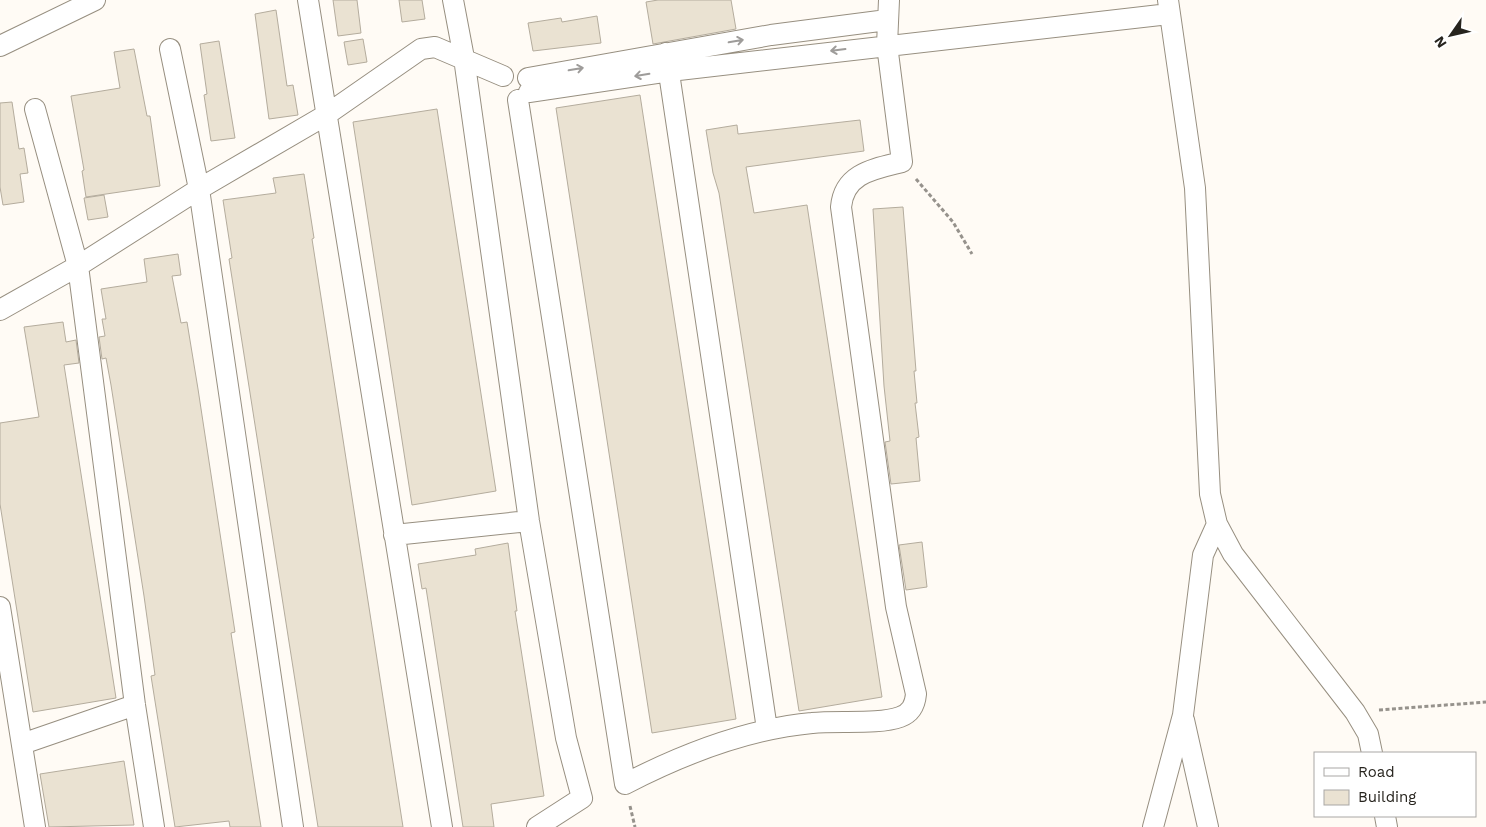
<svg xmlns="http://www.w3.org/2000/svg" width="1486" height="827" font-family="'Work Sans',sans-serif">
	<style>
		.building { fill: #eae2d2; stroke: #b4ac9d }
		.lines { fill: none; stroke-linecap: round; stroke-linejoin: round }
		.minor-casing { stroke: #978f80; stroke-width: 22 }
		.path { stroke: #96928c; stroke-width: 3; stroke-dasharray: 4 2.5; stroke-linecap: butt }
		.minor { stroke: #fff; stroke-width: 20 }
		.oneway { stroke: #9e9c9a }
	</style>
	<rect width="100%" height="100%" fill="#fffbf5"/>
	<path class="building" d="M333,0H357L361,33L338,36Z
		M399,0H422L425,19L402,22Z
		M658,0H731L736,29L653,44L646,2Z
		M276,10L287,86L293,85L298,115L269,119L255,14Z
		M597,16L601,43L533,51L528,23L561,18L562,22Z
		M363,39L367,62L348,65L344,42Z
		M219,41L235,138L211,141L204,95L207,94L200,44Z
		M134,49L147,116H150L160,186L86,197L82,171L84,170L71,96L120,88L114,52Z
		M640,95L736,719L652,733L556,108Z
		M12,102L19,149L24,148L28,173L20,174L24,202L3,205L0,187V103Z
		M437,109L496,491L412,505L353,122Z
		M860,120L864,151L746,167L754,213L807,205L882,697L799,711L719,193L713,173L706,130L737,125L738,134Z
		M304,174L314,238L312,239L403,827H318L232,278L229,259L232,258L223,200L276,193L273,178Z
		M104,195L108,217L88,220L84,198Z
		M903,207L916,371H914L917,403H915L919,437L916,438L920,481L891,484L885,442L890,441L884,386L873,209Z
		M178,254L181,275L172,276L181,323L187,322L198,389L235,632L231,633L261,827H230L229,821L175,827L151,676L155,675L144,596L111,385L106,358L102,359L99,337L105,336L102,319H106L101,289L147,282L144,259Z
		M63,322L66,342L76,340L79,363L64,365L116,698L33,712L0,504V423L39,417L24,327Z
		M922,542L927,587L906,590L899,545Z
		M508,543L517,611H515L544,796L491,804L494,827H463L426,588L422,589L418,564L476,555L475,549Z
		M124,761L134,825L49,827L40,774Z"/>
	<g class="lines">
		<defs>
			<path id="minor" d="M308,0L442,827
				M453,0L464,58L529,521L566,738L582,798L537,827
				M1168,0L1195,188L1210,494L1217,524L1233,554L1355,712L1368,734L1372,753
				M0,46L95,0
				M170,49L199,189L293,827
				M666,53L767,729
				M528,78L771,35L887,20
				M529,92L670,71L1169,14
				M518,100L625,784C683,754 747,729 812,723C837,720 878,725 900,717C911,713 915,705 916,694L896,607L841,207C844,173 874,169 902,162L887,45L889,0
				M35,109L78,266L135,705L154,827
				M0,310L78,266L199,189L326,115L421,49L435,47L503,76
				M394,535L529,521
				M0,607L35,827
				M1184,720L1208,827
				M22,744L135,705
				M1385,816L1387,827
				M1153,827L1183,715L1203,555L1217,524"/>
		</defs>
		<use href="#minor" class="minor-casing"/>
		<path class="path" d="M916,179L953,222L972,254
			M1379,710L1486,702
			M630,806L635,827"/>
		<use href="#minor" class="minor"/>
	</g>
	<defs><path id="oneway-shaft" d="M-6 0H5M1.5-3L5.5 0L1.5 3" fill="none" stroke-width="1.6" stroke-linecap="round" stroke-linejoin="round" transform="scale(1.25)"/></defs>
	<g class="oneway">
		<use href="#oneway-shaft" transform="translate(736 41) rotate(-10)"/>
		<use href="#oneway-shaft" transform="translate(838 50) rotate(173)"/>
		<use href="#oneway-shaft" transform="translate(576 69) rotate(-10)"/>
		<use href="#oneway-shaft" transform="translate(642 75) rotate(171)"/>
	</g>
	<rect x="1314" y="752" width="162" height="65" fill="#ffffff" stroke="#a9a7a5"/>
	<rect x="1324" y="768" width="25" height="8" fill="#ffffff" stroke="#a9a7a5"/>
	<text x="1358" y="777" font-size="15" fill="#27241e">Road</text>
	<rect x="1324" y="790" width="25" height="15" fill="#eae2d2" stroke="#a9a7a5"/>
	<text x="1358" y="802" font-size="15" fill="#27241e">Building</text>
	<g transform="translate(1451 35) rotate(236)" stroke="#ffffff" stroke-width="4" paint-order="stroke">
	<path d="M0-4L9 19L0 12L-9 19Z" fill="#27241e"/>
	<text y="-8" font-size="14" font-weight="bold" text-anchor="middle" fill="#27241e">N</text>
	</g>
</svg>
